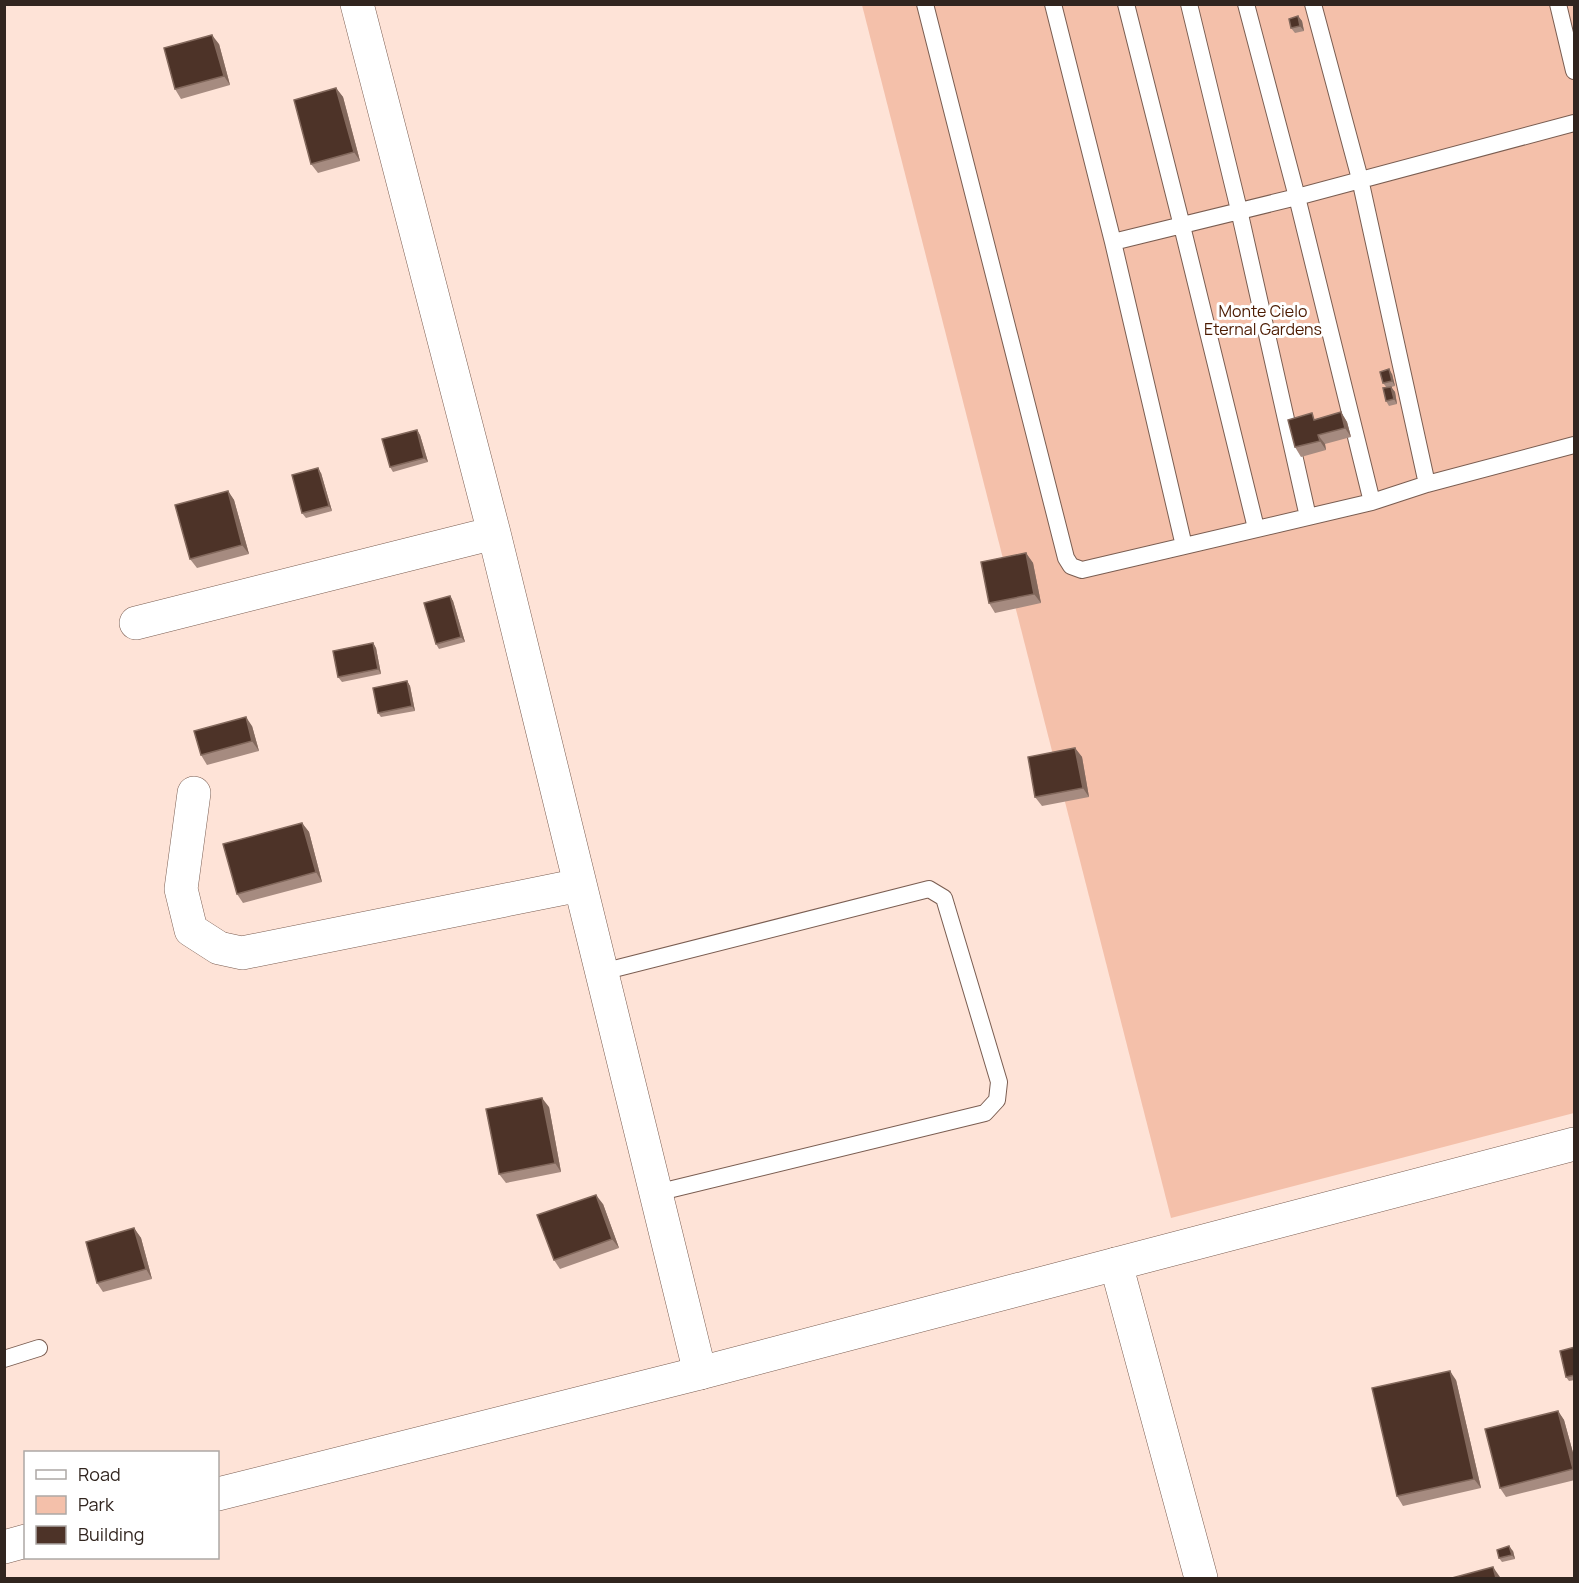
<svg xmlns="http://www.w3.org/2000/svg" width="1579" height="1583" font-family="Manrope,sans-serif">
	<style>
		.green { fill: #f4c0aa }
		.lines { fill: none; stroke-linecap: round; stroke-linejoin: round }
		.service-casing { stroke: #7a5d51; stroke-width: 18 }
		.minor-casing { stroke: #7a5d51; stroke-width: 34 }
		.tertiary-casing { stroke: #7a5d51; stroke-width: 34 }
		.service { stroke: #fff; stroke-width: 16 }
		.minor { stroke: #fff; stroke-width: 33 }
		.tertiary { stroke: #fff; stroke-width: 33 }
		.wall { fill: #a68b80 }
		.shaded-wall { fill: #82685c }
		.building { fill: #4d3328; stroke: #82685c; stroke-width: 1.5 }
		.labels { text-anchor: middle; stroke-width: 6; stroke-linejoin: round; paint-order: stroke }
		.park-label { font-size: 16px; fill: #4b1a01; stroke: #fff }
	</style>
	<rect width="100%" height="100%" fill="#fee3d7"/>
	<path class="green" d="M862,5H1574V1113L1171,1218Z"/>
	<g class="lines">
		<defs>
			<path id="service" d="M925,4L1066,558L1071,566L1082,570L1372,502L1427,484L1574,445
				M1053,4L1113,242L1184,546
				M1126,4L1182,226L1256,528
				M1189,4L1239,210L1308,517
				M1246,4L1297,197L1372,502
				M1313,4L1360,179L1427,484
				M1558,4L1574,71
				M1113,242L1297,197L1574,123
				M602,972L929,889L944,898L999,1082L997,1100L985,1113L656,1193
				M4,1359L39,1348"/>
			<path id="minor" d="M357,4L494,533L700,1373
				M136,623L494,533
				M194,793L181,889L191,930L219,948L242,953L580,885
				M1116,1264L1201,1578"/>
			<path id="tertiary" d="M218,1494L700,1373L1574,1144
				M4,1547L26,1541"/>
		</defs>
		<use href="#service" class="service-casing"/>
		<use href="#minor" class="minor-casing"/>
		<use href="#tertiary" class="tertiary-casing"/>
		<use href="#service" class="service"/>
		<use href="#minor" class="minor"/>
		<use href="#tertiary" class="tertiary"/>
	</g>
	<path class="wall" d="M1298,16L1302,21L1304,31L1295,33L1291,28Z
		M219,44L230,85L181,99L175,89Z
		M336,88L343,97L360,161L318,173L311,164Z
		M1392,374L1395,386L1387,388L1383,383Z
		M1391,387L1395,392L1397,404L1389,406L1386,401Z
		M1341,412L1347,422L1351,437L1325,444L1326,450L1301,457L1295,447L1316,419Z
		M417,430L420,435L428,462L393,472L390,467Z
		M321,473L332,511L306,518L302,513Z
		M228,491L234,500L249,554L197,568L190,559Z
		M1026,553L1033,563L1041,603L995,613L989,603Z
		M450,596L453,601L465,642L439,649L436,644Z
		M373,643L376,648L381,674L342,682L338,677Z
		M407,681L410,686L415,711L381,717L378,713Z
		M252,726L259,751L207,765L201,755Z
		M1075,748L1082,757L1089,797L1042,806L1035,797Z
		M302,823L309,832L322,882L243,903L237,894Z
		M549,1107L561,1172L506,1183L499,1174Z
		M603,1204L619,1248L560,1269L554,1260Z
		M134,1228L141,1238L152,1279L103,1292L97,1283Z
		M1575,1347V1380L1569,1381L1566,1377Z
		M1456,1380L1481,1488L1403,1506L1397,1496Z
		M1558,1411L1564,1420L1575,1460V1480L1506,1497L1500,1488Z
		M1513,1551L1515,1559L1502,1562L1499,1558Z"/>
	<path class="shaded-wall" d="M1298,16L1302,21L1304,31L1300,26Z
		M212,35L219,44L230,85L224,76Z
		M336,88L343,97L360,161L354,152Z
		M1389,369L1392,374L1395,386L1392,381Z
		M1391,387L1395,392L1397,404L1394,399Z
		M1341,412L1347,422L1351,437L1345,428Z
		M417,430L420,435L428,462L424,458Z
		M1318,435L1325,444L1326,450L1320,441Z
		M318,468L321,473L332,511L329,506Z
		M228,491L234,500L249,554L242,545Z
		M1026,553L1033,563L1041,603L1034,594Z
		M450,596L453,601L465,642L461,637Z
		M373,643L376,648L381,674L378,669Z
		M407,681L410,686L415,711L412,706Z
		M246,717L252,726L259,751L252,741Z
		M1075,748L1082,757L1089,797L1083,788Z
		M302,823L309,832L322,882L316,872Z
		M542,1098L549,1107L561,1172L555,1163Z
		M596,1195L603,1204L619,1248L612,1239Z
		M134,1228L141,1238L152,1279L146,1269Z
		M1450,1371L1456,1380L1481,1488L1474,1479Z
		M1558,1411L1564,1420L1575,1460V1471L1573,1469Z
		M1509,1546L1513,1551L1515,1559L1512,1555Z
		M1493,1567L1500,1577V1578H1496Z"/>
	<path class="building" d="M1298,16L1300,26L1291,28L1289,19Z
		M212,35L224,76L175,89L164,48Z
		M336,88L354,152L311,164L294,100Z
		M1389,369L1392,381L1383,383L1380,372Z
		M1391,387L1394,399L1386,401L1383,388Z
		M1341,412L1345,428L1318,435L1320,441L1295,447L1288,420L1312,413L1314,420Z
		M417,430L424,458L390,467L382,439Z
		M318,468L329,506L302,513L292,475Z
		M228,491L242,545L190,559L175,505Z
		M1026,553L1034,594L989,603L981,562Z
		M450,596L461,637L436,644L424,603Z
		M373,643L378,669L338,677L333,651Z
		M407,681L412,706L378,713L373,688Z
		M246,717L252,741L201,755L194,731Z
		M1075,748L1083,788L1035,797L1028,757Z
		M302,823L316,872L237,894L223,844Z
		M542,1098L555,1163L499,1174L486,1109Z
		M596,1195L612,1239L554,1260L537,1215Z
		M134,1228L146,1269L97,1283L86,1242Z
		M1575,1347V1375L1566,1377L1560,1351Z
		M1450,1371L1474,1479L1397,1496L1372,1388Z
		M1558,1411L1573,1469L1500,1488L1485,1429Z
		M1509,1546L1512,1555L1499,1558L1497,1550Z
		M1493,1567L1496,1578H1452Z"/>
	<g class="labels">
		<g class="park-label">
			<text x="1263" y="317">Monte Cielo<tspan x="1263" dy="18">Eternal Gardens</tspan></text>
		</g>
	</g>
	<rect width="1579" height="1583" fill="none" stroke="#31251f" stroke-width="12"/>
	<rect x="24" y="1451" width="195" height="108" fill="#ffffff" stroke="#ada8a5" stroke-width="1.5"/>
	<rect x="36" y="1470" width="30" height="9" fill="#ffffff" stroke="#ada8a5" stroke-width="1.5"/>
	<text x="78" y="1481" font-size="18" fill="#31251f">Road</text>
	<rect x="36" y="1496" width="30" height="18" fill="#f4c0aa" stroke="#ada8a5" stroke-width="1.5"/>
	<text x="78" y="1511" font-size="18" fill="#31251f">Park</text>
	<rect x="36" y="1526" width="30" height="18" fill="#4d3328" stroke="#ada8a5" stroke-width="1.5"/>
	<text x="78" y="1541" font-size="18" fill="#31251f">Building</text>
</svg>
